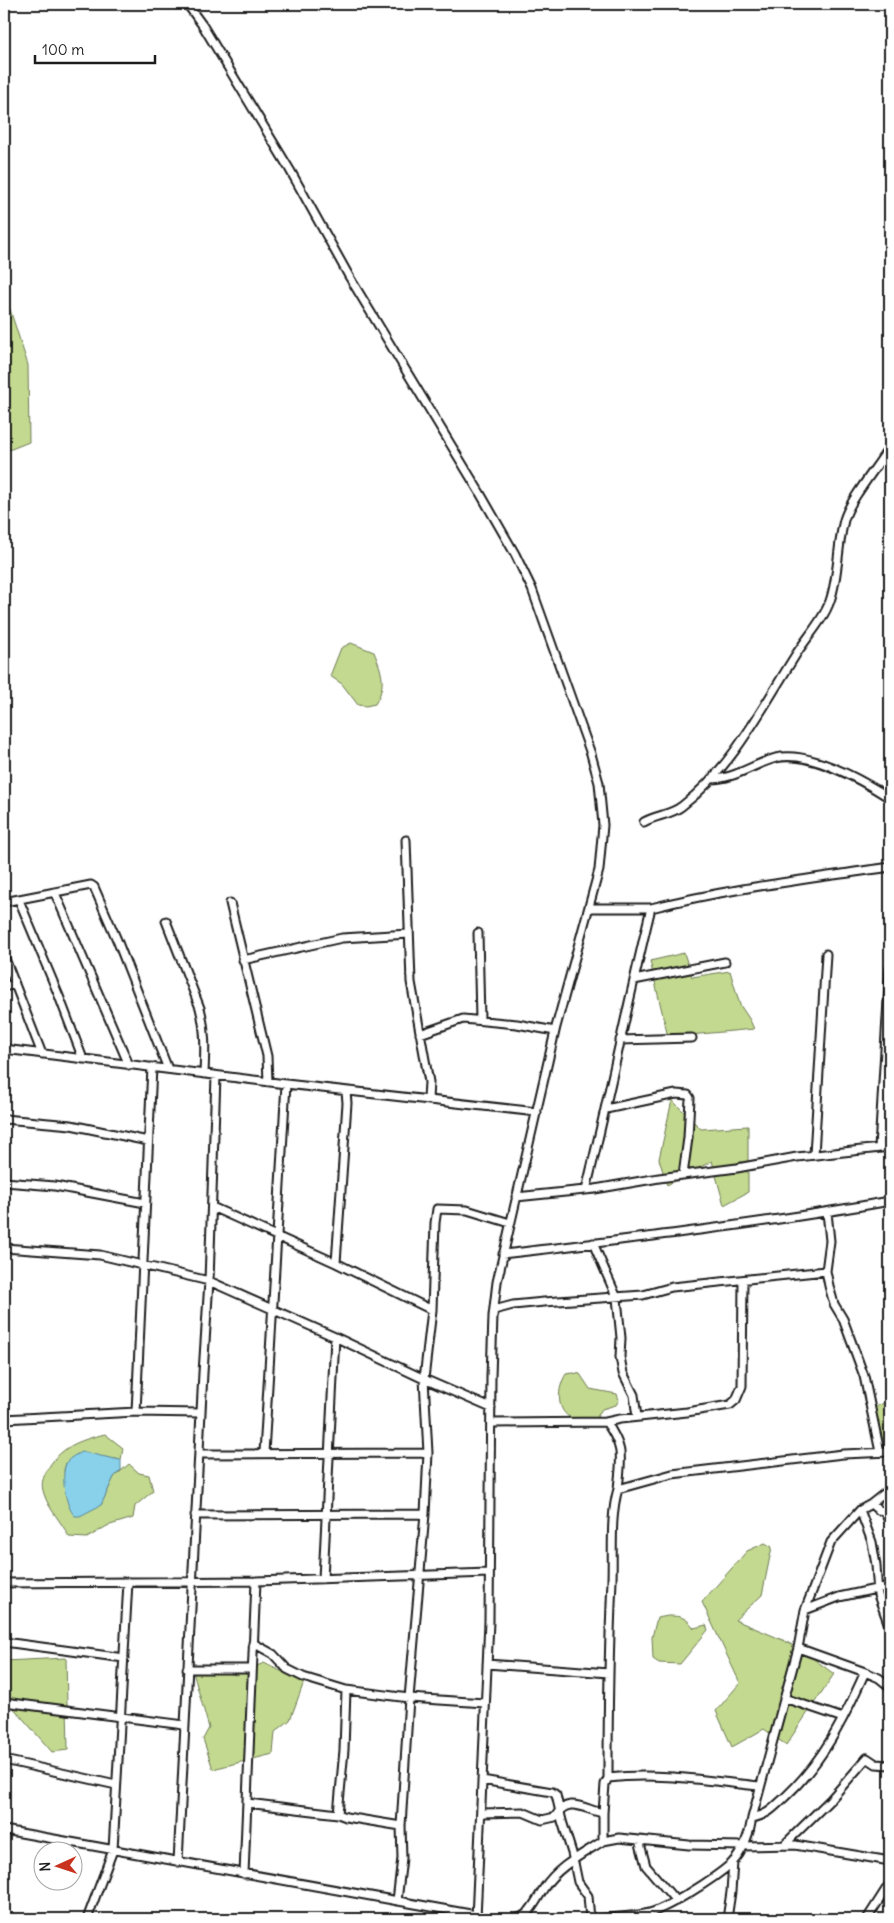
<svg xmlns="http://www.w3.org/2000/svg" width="894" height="1923" font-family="Delius,sans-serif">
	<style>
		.green { fill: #c2d98f; stroke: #6f7a56 }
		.water { fill: #89d0ea; stroke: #5d8898 }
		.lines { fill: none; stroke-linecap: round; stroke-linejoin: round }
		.street-casing { stroke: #1c1c1c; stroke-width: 11 }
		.street { stroke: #fff; stroke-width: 7 }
	</style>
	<rect width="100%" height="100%" fill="#fff"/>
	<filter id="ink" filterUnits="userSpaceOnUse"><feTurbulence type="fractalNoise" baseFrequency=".02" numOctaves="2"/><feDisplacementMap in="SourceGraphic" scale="10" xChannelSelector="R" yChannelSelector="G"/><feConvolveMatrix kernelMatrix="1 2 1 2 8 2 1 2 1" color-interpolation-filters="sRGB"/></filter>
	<g filter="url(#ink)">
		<path class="green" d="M4,291L28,365L29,442L4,452Z
			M351,643L374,652C382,672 387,685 375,704L366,706L358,705L342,684L330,676L341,648Z
			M684,953L692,977L730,971L740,1005L750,1020L754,1029L668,1037L650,961Z
			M672,1100L701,1129L748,1126V1192L724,1205L712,1161L667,1185L659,1159Z
			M573,1373L580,1374L590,1389L617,1394L619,1400L616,1405L602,1409L595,1420C589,1420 580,1421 574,1419C555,1413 557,1388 566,1374Z
			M890,1400V1448L886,1449L873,1408Z
			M105,1434L123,1448L121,1460L93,1455L86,1452L66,1463L64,1470L67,1499L101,1505L114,1477L129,1464L139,1473L149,1475L153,1491L135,1506L133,1518L107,1526L87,1538L69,1537C62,1522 49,1510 44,1494C41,1485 42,1480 46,1472C59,1447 80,1440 105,1434Z
			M765,1543L772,1547L762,1595L735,1620L783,1640L803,1651L834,1674L786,1745L764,1729L732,1747L716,1711L740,1683L702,1602L747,1551Z
			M668,1616C681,1616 686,1617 694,1628L706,1625L708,1630L680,1664L659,1663L653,1659L652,1637L657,1618Z
			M66,1658L68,1750L52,1752L4,1697V1661Z
			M264,1663L304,1682L290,1720L275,1732L273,1754L213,1769L203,1739L209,1728L193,1672L218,1669L235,1675Z"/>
		<path class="water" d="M81,1452C86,1452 112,1459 121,1460V1470L114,1477L101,1505L80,1516H75C65,1507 60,1473 67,1462C70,1457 76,1455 81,1452Z"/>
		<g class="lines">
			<defs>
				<path id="street" d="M187,4L203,26L290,170L350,278L480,493L515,554L532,589L591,754L599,783L603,825L599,870L556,1027L497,1282L493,1316L491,1377L489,1621L476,1919
					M711,779C735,779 753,764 776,758C809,750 863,781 890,798
					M644,822C656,815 671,815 682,806C733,767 762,708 795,656C806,638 823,621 830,601C839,575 837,547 844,520C850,499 878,466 890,446
					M406,840L411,982L429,1082L428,1099
					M55,893L129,1065
					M19,900L59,996L83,1059
					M4,902L91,885L94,887L117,940L168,1069
					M230,903L267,1056L268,1082
					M651,908C730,888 810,879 890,867
					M166,921L200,1008C206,1031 205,1051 204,1074
					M478,933L480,1020
					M4,956L42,1054
					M243,960L342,938L409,934
					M634,980L725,962
					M4,987L15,984
					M420,1034L463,1019L517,1024L555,1031
					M620,1040L692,1038
					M4,1049L286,1084L537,1112
					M606,1109L676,1094L688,1095L690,1098L688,1138L683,1175
					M4,1119L71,1125L148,1141
					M879,1148L890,968
					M814,1155L826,954
					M4,1182L55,1186L145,1203
					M586,1190C609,1096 628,1002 651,908H589
					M516,1197L595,1189L659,1178L737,1168L797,1157L890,1147
					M212,1207L336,1263L432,1310
					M827,1212L830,1241L826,1271L829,1286L834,1304L843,1319L864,1376L880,1452
					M593,1243L617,1298L621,1338L620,1357L623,1373L634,1395L637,1417
					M4,1248L100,1255L209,1281L335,1337L424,1379L491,1408
					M503,1254C632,1239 762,1224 890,1201
					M336,1263L347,1103L346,1091
					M494,1310L513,1305L544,1302L643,1295L672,1287L826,1271
					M136,1412L152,1067
					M4,1419L136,1412L201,1413
					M606,1422L620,1419L687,1412L730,1405L736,1400L742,1386L743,1280
					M492,1423L606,1422C625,1449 621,1457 618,1489L672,1474L843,1454L890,1452
					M264,1453L286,1084
					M199,1454L428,1453
					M871,1504L878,1510L884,1511L890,1523
					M860,1510L872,1542L876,1565L878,1595L890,1628
					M195,1515L425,1514
					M323,1579L335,1337
					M4,1583L256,1581L489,1573
					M805,1610L839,1597L890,1586
					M4,1642L124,1658
					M253,1643L273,1654L287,1669L303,1677L346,1690L344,1750L338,1814L346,1817L401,1826L402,1858L397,1901
					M798,1648L865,1672L879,1678L890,1687
					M487,1664L609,1673
					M187,1669H252
					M346,1690L409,1698L485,1703
					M784,1698L843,1718
					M4,1702L184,1725
					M4,1760L116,1785
					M608,1778C608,1712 609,1646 612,1580C613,1551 610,1516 618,1489
					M482,1780L552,1792L556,1795L562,1821L572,1853L578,1882L588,1896L590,1919
					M247,1803L338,1814
					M481,1813L523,1812L542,1820L555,1817C568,1795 583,1809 603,1813V1841L619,1838L689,1845L743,1846L795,1845L890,1861
					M603,1813L605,1784L608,1778C658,1772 709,1781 760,1786
					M752,1818L798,1648L805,1610L831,1542L860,1510L871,1504L890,1489
					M401,1826L409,1698L425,1514L428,1453L424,1379L432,1310L435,1223L437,1209L467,1210L510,1223
					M4,1830L476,1915
					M639,1840L646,1866L676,1901
					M784,1845L831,1799L867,1758L876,1764L890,1765
					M178,1862L203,1373L209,1281L216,1076
					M244,1874L256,1581
					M87,1919L113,1850L128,1582
					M516,1919C531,1915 536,1900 544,1888C557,1867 583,1854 603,1841
					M598,1919C614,1917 630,1917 645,1914C666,1910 715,1878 732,1863C743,1852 750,1833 752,1818C768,1815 773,1808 784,1798C823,1762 844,1719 865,1672
					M727,1919L731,1892L733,1862
					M867,1919L890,1883"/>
			</defs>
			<use href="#street" class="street-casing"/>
			<use href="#street" class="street"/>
		</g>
	</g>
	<rect width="894" height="1923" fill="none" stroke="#fff" stroke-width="20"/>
	<rect x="10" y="10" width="874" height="1903" fill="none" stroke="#1c1c1c" stroke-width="2" filter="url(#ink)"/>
	<g transform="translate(58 1866) rotate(267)"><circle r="24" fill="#ffffff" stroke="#a4a4a4"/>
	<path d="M0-4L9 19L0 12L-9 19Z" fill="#c8321e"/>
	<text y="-8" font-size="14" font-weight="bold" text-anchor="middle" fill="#1c1c1c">N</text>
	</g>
	<path d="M35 55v8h120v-8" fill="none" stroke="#1c1c1c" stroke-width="2.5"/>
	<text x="42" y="55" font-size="15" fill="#1c1c1c" stroke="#ffffff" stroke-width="4" paint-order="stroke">100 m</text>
</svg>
